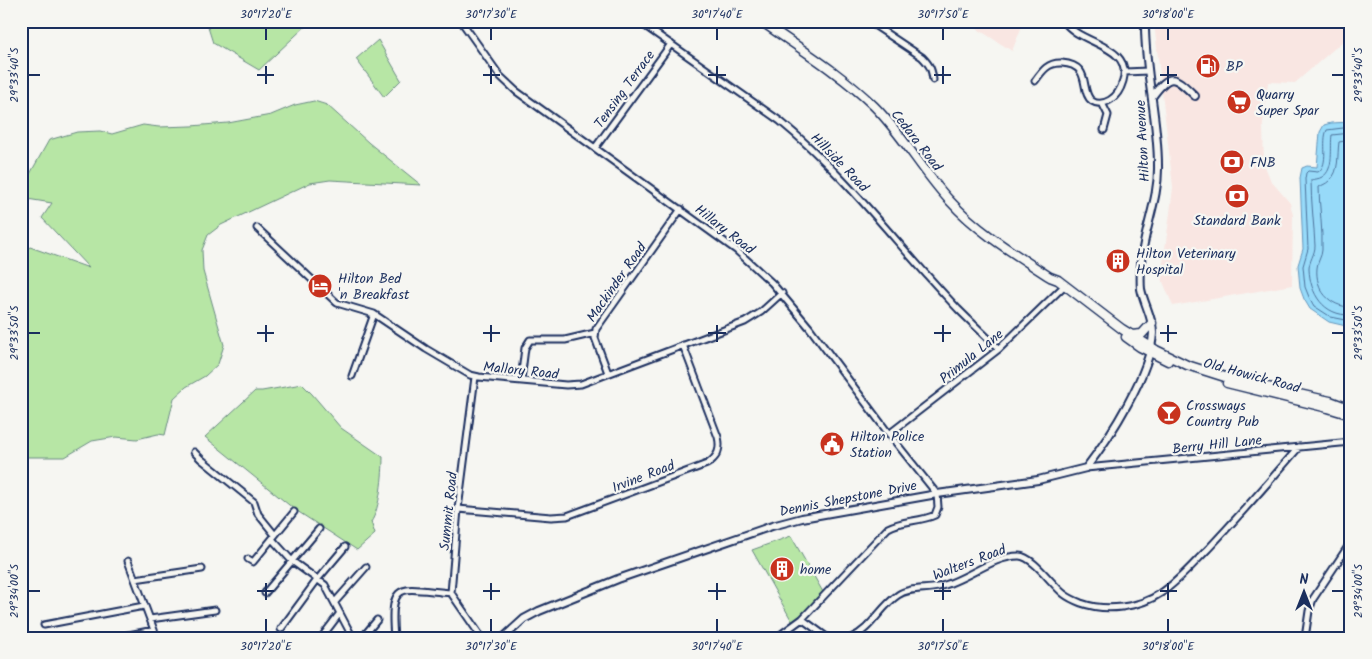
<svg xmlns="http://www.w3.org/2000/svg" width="1372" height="659" font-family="Kalam,sans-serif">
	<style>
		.built { fill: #f9e6e2 }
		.green { fill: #b7e6a5; stroke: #698a82 }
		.water { fill: #97daf9; stroke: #6596bb }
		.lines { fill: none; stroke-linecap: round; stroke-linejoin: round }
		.shore { stroke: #4d739c; stroke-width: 1 }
		.minor-casing { stroke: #1b2f5e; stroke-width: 9 }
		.tertiary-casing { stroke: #1b2f5e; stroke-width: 10 }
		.secondary-casing { stroke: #1b2f5e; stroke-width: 11 }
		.minor { stroke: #f6f6f2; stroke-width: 5 }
		.tertiary { stroke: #f6f6f2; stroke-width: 6 }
		.secondary { stroke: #f6f6f2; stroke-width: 8 }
		.ticks { fill: none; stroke: #1b2f5e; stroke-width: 2 }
		.labels { text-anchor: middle; stroke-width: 4.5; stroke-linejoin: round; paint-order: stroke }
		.poi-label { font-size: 14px; fill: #1b2f5e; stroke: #f6f6f2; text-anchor: start }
		.street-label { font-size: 14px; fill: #1b2f5e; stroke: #f6f6f2 }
		.neatline { fill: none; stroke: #1b2f5e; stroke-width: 2 }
		.ticks-label { font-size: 12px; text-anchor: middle; fill: #1b2f5e }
	</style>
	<rect width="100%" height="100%" fill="#f6f6f2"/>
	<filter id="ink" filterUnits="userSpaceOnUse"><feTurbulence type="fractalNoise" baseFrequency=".02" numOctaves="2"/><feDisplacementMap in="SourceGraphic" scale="10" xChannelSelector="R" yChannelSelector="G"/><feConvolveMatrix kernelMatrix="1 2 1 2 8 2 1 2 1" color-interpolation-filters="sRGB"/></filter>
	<g filter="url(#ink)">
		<path class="built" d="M965,21H1024L1012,51Z
			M1216,21H1351V34L1295,83L1268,82L1263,125L1264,164L1271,181L1290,203L1293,215L1292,285L1173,306L1161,277L1170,213L1173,187L1154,23L1215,26Z"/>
		<path class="green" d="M206,21H311L259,70L213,43Z
			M378,40L401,80L384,97L356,59Z
			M314,101L327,105L369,143L421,185L330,180L310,183L221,225L208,235L202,250L203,271L224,345L218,364L205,376L186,387L174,398L165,435L158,434L137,439L116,437L92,441L65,457H24L21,453V253L30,247L89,268L42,218L52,203L21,198V190L49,140L77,132L100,131L112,134L143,125L159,127L191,126L228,123L271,115L295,105Z
			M302,384L312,394L341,428L383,457C383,474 380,509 371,522L375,534L357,550L294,509L205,437L255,391H262Z
			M791,536L823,592L793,623L752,550Z"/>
		<path class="water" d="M1351,122V326H1346L1329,322L1310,309L1304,299L1300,288L1298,265L1303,249L1300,178L1302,168L1307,166L1317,167L1320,132L1324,125L1331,123Z"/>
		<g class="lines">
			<path class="shore" d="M1351,127L1327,130C1321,142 1330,164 1318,172L1308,171L1306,173L1305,179L1308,249L1303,266L1305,287L1309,297L1314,306L1331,317L1351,321
				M1351,133L1332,135C1330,146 1335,170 1322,177C1319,179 1315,179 1311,180C1311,202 1314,224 1315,246C1315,254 1309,261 1309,269C1310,293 1323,316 1351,315
				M1351,140L1339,142C1337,155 1340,172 1329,181C1326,184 1322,185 1319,187C1319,208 1323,229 1322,250C1322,256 1317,262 1317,268C1315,289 1329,307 1351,307"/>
			<defs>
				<path id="minor" d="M461,21L500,76L516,91L736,250L772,283L809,327L889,434L937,494L938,507L935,515C920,522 902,520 888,528L802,619L776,638
					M638,21L780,121C847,176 898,246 958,309C971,322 985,335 999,349
					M868,21L922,57C930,65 932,70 933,80
					M1125,72L1148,71
					M1035,81C1042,71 1048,62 1062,63C1093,65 1079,92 1092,101C1098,105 1105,103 1110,100C1117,96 1121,88 1123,81C1133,44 1079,45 1064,21
					M1102,103L1108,115L1104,130
					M595,148L671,44
					M257,228L337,303L374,314L426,349L470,375L479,377L566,385L581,384L745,322L761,312L782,293
					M608,373L595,338L596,329L681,209
					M352,376L374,314
					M475,377L458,509L451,593L482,638
					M521,380L525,348L530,340H565L595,333
					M889,434L999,349L1065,285
					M194,452L201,459L254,502L258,514L275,535
					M1086,468L1351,442
					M458,509L551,517L567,516L707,464C718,457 721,449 718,437L683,345
					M272,539L292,561L325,585L353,638
					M248,559L253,562L294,512
					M128,561L157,638
					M135,579L202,569
					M265,593L319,529
					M335,602L366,567
					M150,619L215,610
					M802,619L828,638
					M44,625L144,606
					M281,629L317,580L345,547
					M113,638L154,630
					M321,638L340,613
					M362,638L377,620
					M394,638C389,578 401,589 451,593
					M851,638C872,629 880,607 898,595C909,587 926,590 938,587C966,581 992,556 1019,556C1033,556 1053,586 1064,594C1069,598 1076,601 1081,603C1106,612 1139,608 1161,593C1179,581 1193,564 1208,549C1239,516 1269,482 1299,447
					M1305,638L1309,611L1313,599L1351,542"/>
				<path id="tertiary" d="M1152,97C1171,71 1174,76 1195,96
					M503,638L524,619L539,611L618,579L772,526L802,518L937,494L1038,480L1086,468C1110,437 1151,373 1153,333C1153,318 1144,304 1141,289C1140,281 1141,271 1141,262C1144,229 1159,199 1158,165C1158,117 1144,70 1145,21"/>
				<path id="secondary" d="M761,21C799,48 840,73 874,106C903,135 922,171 950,201C978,232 1015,254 1050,277L1058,280L1122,329L1156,350L1187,365L1228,378L1330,401L1351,409
					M1131,335L1142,334L1152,323
					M1126,337L1140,347L1168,361
					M1227,383L1328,408L1351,415"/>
			</defs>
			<use href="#minor" class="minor-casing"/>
			<use href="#tertiary" class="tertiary-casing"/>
			<use href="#secondary" class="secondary-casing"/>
			<use href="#minor" class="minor"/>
			<use href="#tertiary" class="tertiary"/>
			<use href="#secondary" class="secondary"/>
		</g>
	</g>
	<path class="ticks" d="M266,28V40M491,28V40M717,28V40M943,28V40M1168,28V40M266,66V84M491,66V84M717,66V84M943,66V84M1168,66V84M28,75H40M257,75H274M483,75H500M708,75H726M934,75H951M1160,75H1177M1332,75H1344M266,325V342M491,325V342M717,325V342M943,325V342M1168,325V342M28,333H40M257,333H274M483,333H500M708,333H726M934,333H951M1160,333H1177M1332,333H1344M266,583V600M491,583V600M717,583V600M943,583V600M1168,583V600M28,591H40M257,591H274M483,591H500M708,591H726M934,591H951M1160,591H1177M1332,591H1344M266,619V632M491,619V632M717,619V632M943,619V632M1168,619V632"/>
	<defs>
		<symbol id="fuel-disc" viewBox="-11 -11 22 22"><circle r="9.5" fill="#c8321e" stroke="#f6f6f2"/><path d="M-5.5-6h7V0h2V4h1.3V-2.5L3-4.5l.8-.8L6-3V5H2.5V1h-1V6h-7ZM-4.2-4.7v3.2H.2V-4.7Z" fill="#fff"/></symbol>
		<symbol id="supermarket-disc" viewBox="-11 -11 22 22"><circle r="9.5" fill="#c8321e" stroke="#f6f6f2"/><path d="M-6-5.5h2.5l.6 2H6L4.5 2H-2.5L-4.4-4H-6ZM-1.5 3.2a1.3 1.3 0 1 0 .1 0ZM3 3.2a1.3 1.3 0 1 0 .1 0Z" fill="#fff"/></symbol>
		<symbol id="bank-disc" viewBox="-11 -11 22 22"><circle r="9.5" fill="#c8321e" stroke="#f6f6f2"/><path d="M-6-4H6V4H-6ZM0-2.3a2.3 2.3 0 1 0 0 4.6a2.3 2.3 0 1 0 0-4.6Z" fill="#fff"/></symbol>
		<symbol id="building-disc" viewBox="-11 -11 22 22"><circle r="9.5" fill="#c8321e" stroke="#f6f6f2"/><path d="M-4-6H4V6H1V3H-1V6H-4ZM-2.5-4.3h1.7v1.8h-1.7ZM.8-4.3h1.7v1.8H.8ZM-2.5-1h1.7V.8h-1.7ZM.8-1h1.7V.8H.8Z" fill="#fff"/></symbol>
		<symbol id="hotel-disc" viewBox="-11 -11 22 22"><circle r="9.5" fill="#c8321e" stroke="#f6f6f2"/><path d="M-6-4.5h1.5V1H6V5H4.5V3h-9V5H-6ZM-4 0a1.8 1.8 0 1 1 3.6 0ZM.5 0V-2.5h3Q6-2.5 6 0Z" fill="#fff"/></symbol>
		<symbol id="bar-disc" viewBox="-11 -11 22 22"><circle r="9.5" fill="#c8321e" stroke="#f6f6f2"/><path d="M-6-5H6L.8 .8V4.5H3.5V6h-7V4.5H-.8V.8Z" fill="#fff"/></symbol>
		<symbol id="civic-disc" viewBox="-11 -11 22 22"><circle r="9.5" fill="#c8321e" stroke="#f6f6f2"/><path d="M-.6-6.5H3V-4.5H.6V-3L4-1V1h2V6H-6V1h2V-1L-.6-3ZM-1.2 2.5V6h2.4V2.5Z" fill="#fff"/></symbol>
	</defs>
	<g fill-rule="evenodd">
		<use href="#fuel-disc" x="1194" y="52" width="28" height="28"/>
		<use href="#supermarket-disc" x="1225" y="88" width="28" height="28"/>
		<use href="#bank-disc" x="1218" y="148" width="28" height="28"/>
		<use href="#bank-disc" x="1223" y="182" width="28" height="28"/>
		<use href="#building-disc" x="1104" y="247" width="28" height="28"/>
		<use href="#hotel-disc" x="306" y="272" width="28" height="28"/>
		<use href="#bar-disc" x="1155" y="399" width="28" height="28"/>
		<use href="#civic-disc" x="818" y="430" width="28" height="28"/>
		<use href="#building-disc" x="768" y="555" width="28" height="28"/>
	</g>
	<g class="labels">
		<g class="poi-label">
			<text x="1226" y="71">BP</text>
			<text x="1256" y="99">Quarry<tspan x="1256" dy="16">Super Spar</tspan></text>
			<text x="1250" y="167">FNB</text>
			<text x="1237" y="225" text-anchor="middle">Standard Bank</text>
			<text x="1136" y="258">Hilton Veterinary<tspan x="1136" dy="16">Hospital</tspan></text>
			<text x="338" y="283">Hilton Bed<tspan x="338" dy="16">'n Breakfast</tspan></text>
			<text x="1186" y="410">Crossways<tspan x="1186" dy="16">Country Pub</tspan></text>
			<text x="850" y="441">Hilton Police<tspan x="850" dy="16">Station</tspan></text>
			<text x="800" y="574">home</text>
		</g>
		<g class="street-label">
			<text transform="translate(624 89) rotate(-54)" y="5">Tensing Terrace</text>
			<text transform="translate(917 140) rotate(52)" y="5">Cedara Road</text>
			<text transform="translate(1142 141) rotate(-93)" y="5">Hilton Avenue</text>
			<text transform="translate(840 162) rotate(46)" y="5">Hillside Road</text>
			<text transform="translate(725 229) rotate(38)" y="5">Hillary Road</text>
			<text transform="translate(616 282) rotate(-55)" y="5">Mackinder Road</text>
			<text transform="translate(971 356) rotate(-39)" y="5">Primula Lane</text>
			<text transform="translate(521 370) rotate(6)" y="5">Mallory Road</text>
			<text transform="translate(1252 375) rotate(15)" y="5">Old Howick Road</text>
			<text transform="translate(1217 444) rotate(-6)" y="5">Berry Hill Lane</text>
			<text transform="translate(643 476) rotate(-21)" y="5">Irvine Road</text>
			<text transform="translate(848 498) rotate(-11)" y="5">Dennis Shepstone Drive</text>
			<text transform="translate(448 511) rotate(-84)" y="5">Summit Road</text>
			<text transform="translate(969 562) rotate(-21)" y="5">Walters Road</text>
		</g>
	</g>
	<rect width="1372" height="659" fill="none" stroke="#f6f6f2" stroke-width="55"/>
	<g transform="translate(1304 592)" stroke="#f6f6f2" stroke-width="4" paint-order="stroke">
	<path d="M0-4L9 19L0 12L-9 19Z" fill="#1b2f5e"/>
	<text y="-8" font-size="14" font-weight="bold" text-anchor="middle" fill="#1b2f5e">N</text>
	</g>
	<rect x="28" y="28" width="1316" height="604" class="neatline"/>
	<g class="ticks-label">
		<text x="266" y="18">30°17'20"E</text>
		<text x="491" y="18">30°17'30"E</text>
		<text x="717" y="18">30°17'40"E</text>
		<text x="943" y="18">30°17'50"E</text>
		<text x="1168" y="18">30°18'00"E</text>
		<text transform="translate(14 75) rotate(-90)" y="4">29°33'40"S</text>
		<text transform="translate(1358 75) rotate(-90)" y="4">29°33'40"S</text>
		<text transform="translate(14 333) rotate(-90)" y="4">29°33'50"S</text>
		<text transform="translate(1358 333) rotate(-90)" y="4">29°33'50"S</text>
		<text transform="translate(14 591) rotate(-90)" y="4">29°34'00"S</text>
		<text transform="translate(1358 591) rotate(-90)" y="4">29°34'00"S</text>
		<text x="266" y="650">30°17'20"E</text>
		<text x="491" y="650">30°17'30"E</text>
		<text x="717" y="650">30°17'40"E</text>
		<text x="943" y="650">30°17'50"E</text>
		<text x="1168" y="650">30°18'00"E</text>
	</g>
</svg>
